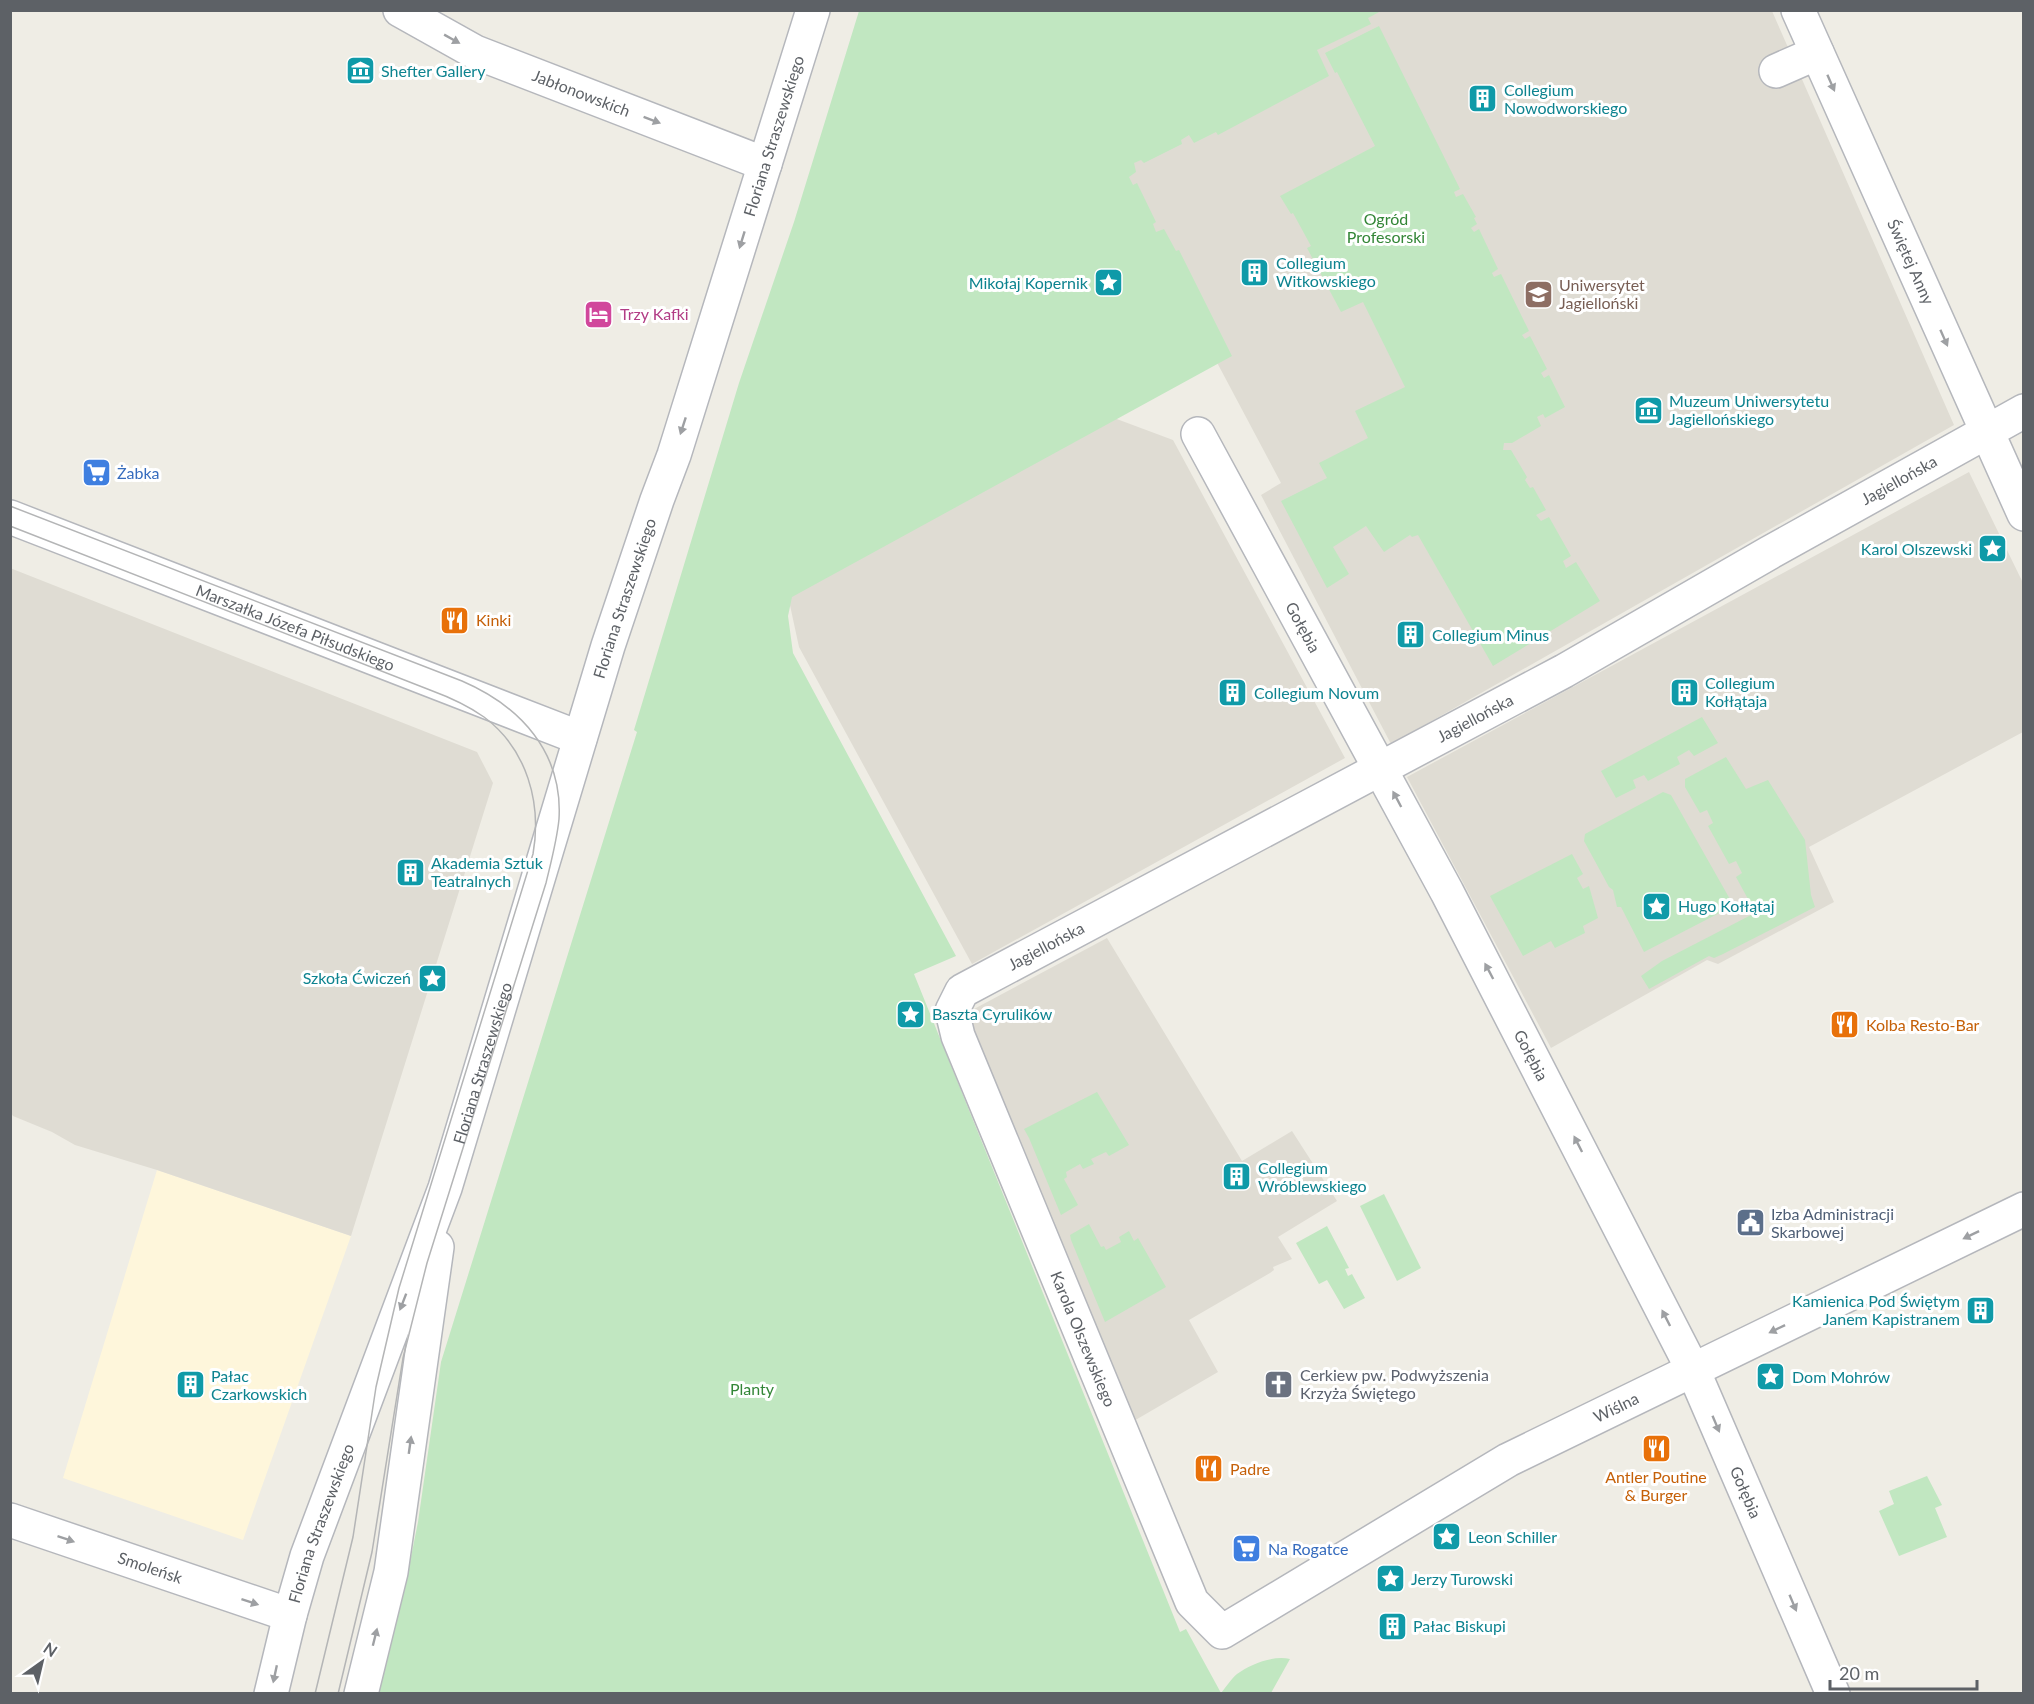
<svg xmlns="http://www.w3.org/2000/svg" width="2034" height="1704" font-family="Lato,sans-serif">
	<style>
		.commercial { fill: #fef6db }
		.education { fill: #dfdcd3 }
		.green { fill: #c1e7c1 }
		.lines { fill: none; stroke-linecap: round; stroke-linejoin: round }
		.minor-casing { stroke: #b5b7bc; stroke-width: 36 }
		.minor { stroke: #fff; stroke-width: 33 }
		.tram { stroke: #b4b5b6; stroke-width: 1.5 }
		.oneway { fill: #9ea0a3 }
		.labels { text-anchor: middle; stroke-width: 6; stroke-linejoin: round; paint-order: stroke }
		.culture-label { font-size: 16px; fill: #0d838f; stroke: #fff; text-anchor: start }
		.street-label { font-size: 16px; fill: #5d6166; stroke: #fff }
		.park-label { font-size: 16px; fill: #338637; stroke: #fff }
		.education-label { font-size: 16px; fill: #785e54; stroke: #fff; text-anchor: start }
		.hotel-label { font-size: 16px; fill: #b23c85; stroke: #fff; text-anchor: start }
		.shop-label { font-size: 16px; fill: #366cbe; stroke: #fff; text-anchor: start }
		.food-label { font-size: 16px; fill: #c56008; stroke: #fff; text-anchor: start }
		.service-label { font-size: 16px; fill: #4e5e75; stroke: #fff; text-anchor: start }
		.worship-label { font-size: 16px; fill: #5b616d; stroke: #fff; text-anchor: start }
	</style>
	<rect width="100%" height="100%" fill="#efede5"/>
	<path class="commercial" d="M157,1170L351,1236L243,1540L63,1478Z"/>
	<path class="education" d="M1350,11H1772L1954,425L1391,744L1261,495L1281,483L1111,163L1294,36Z
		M1114,418L1173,440L1345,758L972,964L799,647L788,596Z
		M1969,472L2023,583V732L1809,847L1834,902L1718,964L1707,960L1551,1048L1407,777Z
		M10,568L477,752L493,783L351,1236L157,1170L75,1145L52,1132L13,1116L11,1113Z
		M1107,938L1242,1161L1292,1131L1337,1201L1278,1237L1292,1259L1273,1267L1274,1270L1270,1273L1189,1320L1218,1372L1132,1422L961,1016Z"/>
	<path class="green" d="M859,11H1381L1368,18L1371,24L1317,50L1329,76L1218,135L1216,132L1194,143L1189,135L1181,140L1182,144L1144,163L1141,160L1134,163L1136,172L1129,177L1133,185L1137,183L1156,222L1153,224L1156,232L1164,229L1176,251L1179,250L1232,356L792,597L788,616L793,653L956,956L914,974L1180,1632L1186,1629L1221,1693C1226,1687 1231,1679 1237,1674C1250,1664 1274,1655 1290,1659L1271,1693L376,1694L411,1557L418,1522L441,1362L637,732L634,730L739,383L794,222Z
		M1379,26L1460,189L1454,192L1456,197L1463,194L1476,217L1474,218L1477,224L1471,228L1474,232L1479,229L1498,269L1492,273L1494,277L1501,274L1529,331L1522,335L1525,339L1530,336L1547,369L1541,373L1544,378L1549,375L1565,407L1545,418L1543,414L1537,417L1541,426L1512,443H1504L1503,450H1511L1527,477L1525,480L1530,488L1533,487L1546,510L1536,515L1541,521L1549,517L1571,556L1563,561L1566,568L1576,562L1600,601L1493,666L1418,535L1412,537L1410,535L1384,552L1366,526L1333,547L1349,574L1327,588L1281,501L1327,478L1319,463L1368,438L1355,411L1405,387L1363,302L1341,312L1307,248L1311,246L1293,213L1291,214L1280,196L1375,146L1337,72L1335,73L1325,53Z
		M1702,717L1718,743L1694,756L1689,750L1677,757L1680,764L1648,781L1644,775L1633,780L1636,788L1616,798L1601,771Z
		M1726,757L1746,789L1768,780L1805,840L1811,895L1815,907L1723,954L1714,958L1709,956L1649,989L1641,976L1662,961L1751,915L1754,910L1736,877L1742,873L1736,861L1729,864L1708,826L1713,823L1707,810L1700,813L1685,787V779Z
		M1663,792L1671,795L1731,901L1729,908L1644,952L1621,907H1617L1613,890L1609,887L1584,841L1585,834Z
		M1572,854L1583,874L1577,878L1583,889L1589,886L1598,918L1583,926L1585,933L1555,948L1551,941L1523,956L1490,896Z
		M1097,1092L1129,1145L1109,1156L1106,1152L1091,1159L1094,1164L1083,1169L1080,1164L1066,1172L1067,1177L1064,1179L1078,1205L1061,1215L1029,1138L1024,1129Z
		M1384,1194L1421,1268L1397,1281L1360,1206Z
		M1089,1224L1101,1247L1104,1246L1106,1250L1121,1242L1119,1237L1129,1231L1134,1241L1138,1238L1166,1287L1105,1322L1071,1240L1070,1235Z
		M1327,1226L1349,1268L1345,1269L1348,1276L1352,1274L1365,1298L1344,1309L1327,1280L1319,1284L1296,1243Z
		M1927,1476L1942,1505L1935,1508L1947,1537L1899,1556L1879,1511L1894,1504L1889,1491Z"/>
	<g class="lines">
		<defs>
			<g id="minor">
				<path id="s1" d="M400,10L475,52L765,164"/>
				<path id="s2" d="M1798,10L2024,514"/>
				<path d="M1776,71L1817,53"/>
				<path id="s3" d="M2024,411L1769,553L1564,671L962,991L952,1011L958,1036L1192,1602L1222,1632L1508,1460L2024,1209"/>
				<path id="s4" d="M1198,434L1447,892L1693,1370L1833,1694"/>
				<path id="s5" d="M10,517L580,738"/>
				<path id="s6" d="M10,1520L290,1615"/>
				<path id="s7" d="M271,1694L290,1615L307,1556L445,1188L608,646L657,500L674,455L813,10"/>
				<path d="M361,1694L391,1572L437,1247"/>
			</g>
		</defs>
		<use href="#minor" class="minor-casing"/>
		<use href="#minor" class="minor"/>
		<path class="tram" d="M10,506L462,681C520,706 563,752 559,819C557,840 551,862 546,883L427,1263L403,1358L372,1552L338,1694
			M10,526L430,690C449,697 467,705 484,717C527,749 542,803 533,854L399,1288L376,1387L353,1537L315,1694"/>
	</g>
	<defs><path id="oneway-solid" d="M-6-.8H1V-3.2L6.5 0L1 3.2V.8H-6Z" transform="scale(1.5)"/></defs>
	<g class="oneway">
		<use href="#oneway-solid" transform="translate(452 39) rotate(29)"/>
		<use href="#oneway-solid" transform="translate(1831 83) rotate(66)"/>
		<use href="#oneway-solid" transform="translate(652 120) rotate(21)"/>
		<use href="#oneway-solid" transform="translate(742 240) rotate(107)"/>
		<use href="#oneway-solid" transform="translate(1944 338) rotate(66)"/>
		<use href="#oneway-solid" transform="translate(683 426) rotate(108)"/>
		<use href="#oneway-solid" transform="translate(1397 799) rotate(-118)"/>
		<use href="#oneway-solid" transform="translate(1489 971) rotate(-118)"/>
		<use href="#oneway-solid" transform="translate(1578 1144) rotate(-117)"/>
		<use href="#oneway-solid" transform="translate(1971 1235) rotate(154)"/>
		<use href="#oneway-solid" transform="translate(403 1302) rotate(111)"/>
		<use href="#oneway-solid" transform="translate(1666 1318) rotate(-117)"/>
		<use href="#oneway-solid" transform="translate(1777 1329) rotate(154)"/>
		<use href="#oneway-solid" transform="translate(1716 1424) rotate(67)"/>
		<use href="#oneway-solid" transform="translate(410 1445) rotate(-82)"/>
		<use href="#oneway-solid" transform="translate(66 1539) rotate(19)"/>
		<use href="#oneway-solid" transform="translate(250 1602) rotate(18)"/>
		<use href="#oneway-solid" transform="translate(1793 1603) rotate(67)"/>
		<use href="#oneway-solid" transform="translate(375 1637) rotate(-76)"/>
		<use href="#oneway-solid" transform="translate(275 1674) rotate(102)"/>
	</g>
	<defs>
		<symbol id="museum-square" viewBox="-11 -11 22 22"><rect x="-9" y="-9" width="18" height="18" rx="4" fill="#0f9aa8" stroke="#fff"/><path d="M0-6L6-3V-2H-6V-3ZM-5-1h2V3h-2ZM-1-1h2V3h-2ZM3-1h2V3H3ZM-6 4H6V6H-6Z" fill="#fff"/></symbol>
		<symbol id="building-square" viewBox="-11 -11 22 22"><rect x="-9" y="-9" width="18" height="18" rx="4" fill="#0f9aa8" stroke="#fff"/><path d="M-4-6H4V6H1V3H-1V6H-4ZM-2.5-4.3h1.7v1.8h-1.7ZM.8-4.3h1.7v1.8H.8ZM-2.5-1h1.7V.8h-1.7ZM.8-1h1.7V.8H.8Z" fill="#fff"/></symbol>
		<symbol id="sight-square" viewBox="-11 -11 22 22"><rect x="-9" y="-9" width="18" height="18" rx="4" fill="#0f9aa8" stroke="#fff"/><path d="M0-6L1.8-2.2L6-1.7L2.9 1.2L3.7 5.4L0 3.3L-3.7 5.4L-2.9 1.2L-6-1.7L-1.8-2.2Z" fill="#fff"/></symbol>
		<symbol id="university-square" viewBox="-11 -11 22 22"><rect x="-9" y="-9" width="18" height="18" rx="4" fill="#8d6e63" stroke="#fff"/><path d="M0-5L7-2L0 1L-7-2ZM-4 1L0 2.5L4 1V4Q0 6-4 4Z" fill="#fff"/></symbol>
		<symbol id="hotel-square" viewBox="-11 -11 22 22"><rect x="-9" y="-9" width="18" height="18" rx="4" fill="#d1479c" stroke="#fff"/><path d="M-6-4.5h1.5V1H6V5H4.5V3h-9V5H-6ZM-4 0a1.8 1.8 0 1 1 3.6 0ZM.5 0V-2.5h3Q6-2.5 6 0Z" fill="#fff"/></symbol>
		<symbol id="supermarket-square" viewBox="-11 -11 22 22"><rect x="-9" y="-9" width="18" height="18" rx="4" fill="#3f7fe0" stroke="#fff"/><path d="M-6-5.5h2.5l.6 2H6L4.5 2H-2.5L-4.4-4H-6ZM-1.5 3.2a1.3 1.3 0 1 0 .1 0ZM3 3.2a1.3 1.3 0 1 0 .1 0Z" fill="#fff"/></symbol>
		<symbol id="restaurant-square" viewBox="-11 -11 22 22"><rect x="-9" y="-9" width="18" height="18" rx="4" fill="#e8710a" stroke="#fff"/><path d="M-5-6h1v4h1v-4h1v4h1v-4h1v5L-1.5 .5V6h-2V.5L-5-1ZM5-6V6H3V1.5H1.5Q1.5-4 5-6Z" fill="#fff"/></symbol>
		<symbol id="civic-square" viewBox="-11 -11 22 22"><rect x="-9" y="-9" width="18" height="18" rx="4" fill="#5c6f8a" stroke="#fff"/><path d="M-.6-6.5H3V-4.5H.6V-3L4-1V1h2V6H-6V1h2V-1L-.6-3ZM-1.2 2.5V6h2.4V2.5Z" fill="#fff"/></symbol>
		<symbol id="church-square" viewBox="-11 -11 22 22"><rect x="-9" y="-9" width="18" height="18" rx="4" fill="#6b7280" stroke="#fff"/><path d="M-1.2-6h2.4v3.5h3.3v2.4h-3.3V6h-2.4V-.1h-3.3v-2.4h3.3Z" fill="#fff"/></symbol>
	</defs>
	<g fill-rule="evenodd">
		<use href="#museum-square" x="344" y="54" width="33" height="33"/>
		<use href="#building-square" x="1466" y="82" width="33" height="33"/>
		<use href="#building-square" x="1238" y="256" width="33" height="33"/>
		<use href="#sight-square" x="1092" y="266" width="33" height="33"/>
		<use href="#university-square" x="1522" y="278" width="33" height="33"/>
		<use href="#hotel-square" x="582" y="298" width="33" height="33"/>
		<use href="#museum-square" x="1632" y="394" width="33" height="33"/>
		<use href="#supermarket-square" x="80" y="456" width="33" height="33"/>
		<use href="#sight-square" x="1976" y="532" width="33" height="33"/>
		<use href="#restaurant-square" x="438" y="604" width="33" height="33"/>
		<use href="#building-square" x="1394" y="618" width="33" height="33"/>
		<use href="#building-square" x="1668" y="676" width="33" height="33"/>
		<use href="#building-square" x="1216" y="676" width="33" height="33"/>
		<use href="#building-square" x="394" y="856" width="33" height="33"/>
		<use href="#sight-square" x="1640" y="890" width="33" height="33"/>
		<use href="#sight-square" x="416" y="962" width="33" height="33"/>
		<use href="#sight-square" x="894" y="998" width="33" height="33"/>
		<use href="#restaurant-square" x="1828" y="1008" width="33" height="33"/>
		<use href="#building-square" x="1220" y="1160" width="33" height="33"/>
		<use href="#civic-square" x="1734" y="1206" width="33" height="33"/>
		<use href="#building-square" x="1964" y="1294" width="33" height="33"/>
		<use href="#sight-square" x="1754" y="1360" width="33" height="33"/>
		<use href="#church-square" x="1262" y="1368" width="33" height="33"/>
		<use href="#building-square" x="174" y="1368" width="33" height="33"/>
		<use href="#restaurant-square" x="1640" y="1432" width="33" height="33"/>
		<use href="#restaurant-square" x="1192" y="1452" width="33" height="33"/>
		<use href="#sight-square" x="1430" y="1520" width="33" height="33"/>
		<use href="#supermarket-square" x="1230" y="1532" width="33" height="33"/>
		<use href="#sight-square" x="1374" y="1562" width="33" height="33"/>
		<use href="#building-square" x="1376" y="1610" width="33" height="33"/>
	</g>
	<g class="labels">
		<g class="culture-label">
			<text x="381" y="77">Shefter Gallery</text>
			<text x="1504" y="96">Collegium<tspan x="1504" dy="18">Nowodworskiego</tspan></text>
			<text x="1276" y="269">Collegium<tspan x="1276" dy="18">Witkowskiego</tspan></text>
			<text x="1088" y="289" text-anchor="end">Mikołaj Kopernik</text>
			<text x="1669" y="407">Muzeum Uniwersytetu<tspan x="1669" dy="18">Jagiellońskiego</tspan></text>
			<text x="1972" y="555" text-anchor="end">Karol Olszewski</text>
			<text x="1432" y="641">Collegium Minus</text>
			<text x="1705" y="689">Collegium<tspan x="1705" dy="18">Kołłątaja</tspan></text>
			<text x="1254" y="699">Collegium Novum</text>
			<text x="431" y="869">Akademia Sztuk<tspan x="431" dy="18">Teatralnych</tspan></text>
			<text x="1678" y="912">Hugo Kołłątaj</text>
			<text x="411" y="984" text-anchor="end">Szkoła Ćwiczeń</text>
			<text x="932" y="1020">Baszta Cyrulików</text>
			<text x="1258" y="1174">Collegium<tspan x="1258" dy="18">Wróblewskiego</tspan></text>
			<text x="1960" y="1307" text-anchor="end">Kamienica Pod Świętym<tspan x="1960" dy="18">Janem Kapistranem</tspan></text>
			<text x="211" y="1382">Pałac<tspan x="211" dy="18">Czarkowskich</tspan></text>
			<text x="1792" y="1383">Dom Mohrów</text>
			<text x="1468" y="1543">Leon Schiller</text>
			<text x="1411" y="1585">Jerzy Turowski</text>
			<text x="1413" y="1632">Pałac Biskupi</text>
		</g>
		<g class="street-label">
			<text dy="6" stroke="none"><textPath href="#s1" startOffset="200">Jabłonowskich</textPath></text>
			<text dy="6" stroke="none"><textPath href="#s7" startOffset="1638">Floriana Straszewskiego</textPath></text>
			<text dy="6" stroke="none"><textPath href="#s2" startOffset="276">Świętej Anny</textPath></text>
			<text transform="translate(1899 480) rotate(-29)" y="6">Jagiellońska</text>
			<text dy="6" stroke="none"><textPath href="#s7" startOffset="1152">Floriana Straszewskiego</textPath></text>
			<text dy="6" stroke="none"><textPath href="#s5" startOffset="306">Marszałka Józefa Piłsudskiego</textPath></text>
			<text dy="6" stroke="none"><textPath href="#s4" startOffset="220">Gołębia</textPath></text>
			<text transform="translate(1475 718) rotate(-28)" y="6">Jagiellońska</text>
			<text transform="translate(1046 946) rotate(-28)" y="6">Jagiellońska</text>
			<text dy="6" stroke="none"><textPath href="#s4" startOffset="705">Gołębia</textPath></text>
			<text dy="6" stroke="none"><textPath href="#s7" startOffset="666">Floriana Straszewskiego</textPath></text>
			<text dy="6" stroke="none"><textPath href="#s3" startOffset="1586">Karola Olszewskiego</textPath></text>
			<text dy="6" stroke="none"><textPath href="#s3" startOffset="2367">Wiślna</textPath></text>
			<text dy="6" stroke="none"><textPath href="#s4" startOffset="1192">Gołębia</textPath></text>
			<text dy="6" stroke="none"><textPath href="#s7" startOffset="178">Floriana Straszewskiego</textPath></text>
			<text dy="6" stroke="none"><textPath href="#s6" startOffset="148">Smoleńsk</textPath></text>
		</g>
		<g class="park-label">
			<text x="1386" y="225">Ogród<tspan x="1386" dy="18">Profesorski</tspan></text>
			<text x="752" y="1395">Planty</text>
		</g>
		<g class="education-label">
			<text x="1559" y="291">Uniwersytet<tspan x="1559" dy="18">Jagielloński</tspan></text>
		</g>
		<g class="hotel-label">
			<text x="620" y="320">Trzy Kafki</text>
		</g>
		<g class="shop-label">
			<text x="117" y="479">Żabka</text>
			<text x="1268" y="1555">Na Rogatce</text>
		</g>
		<g class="food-label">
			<text x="476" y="626">Kinki</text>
			<text x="1866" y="1031">Kolba Resto-Bar</text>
			<text x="1230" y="1475">Padre</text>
			<text x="1656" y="1483" text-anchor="middle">Antler Poutine<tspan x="1656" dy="18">&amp; Burger</tspan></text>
		</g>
		<g class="service-label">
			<text x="1771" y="1220">Izba Administracji<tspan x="1771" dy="18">Skarbowej</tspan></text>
		</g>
		<g class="worship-label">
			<text x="1300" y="1381">Cerkiew pw. Podwyższenia<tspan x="1300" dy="18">Krzyża Świętego</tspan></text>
		</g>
	</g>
	<rect width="2034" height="1704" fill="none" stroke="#5d6166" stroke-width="24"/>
	<g transform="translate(42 1662) rotate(34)" stroke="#ffffff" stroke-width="4.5" paint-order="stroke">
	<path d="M0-4.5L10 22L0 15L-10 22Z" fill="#5d6166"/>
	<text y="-9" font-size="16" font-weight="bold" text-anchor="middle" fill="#5d6166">N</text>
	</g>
	<path d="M1830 1680v9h147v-9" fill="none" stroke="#5d6166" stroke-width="3"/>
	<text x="1839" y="1680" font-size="18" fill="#5d6166" stroke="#ffffff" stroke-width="4.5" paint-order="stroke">20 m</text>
</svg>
